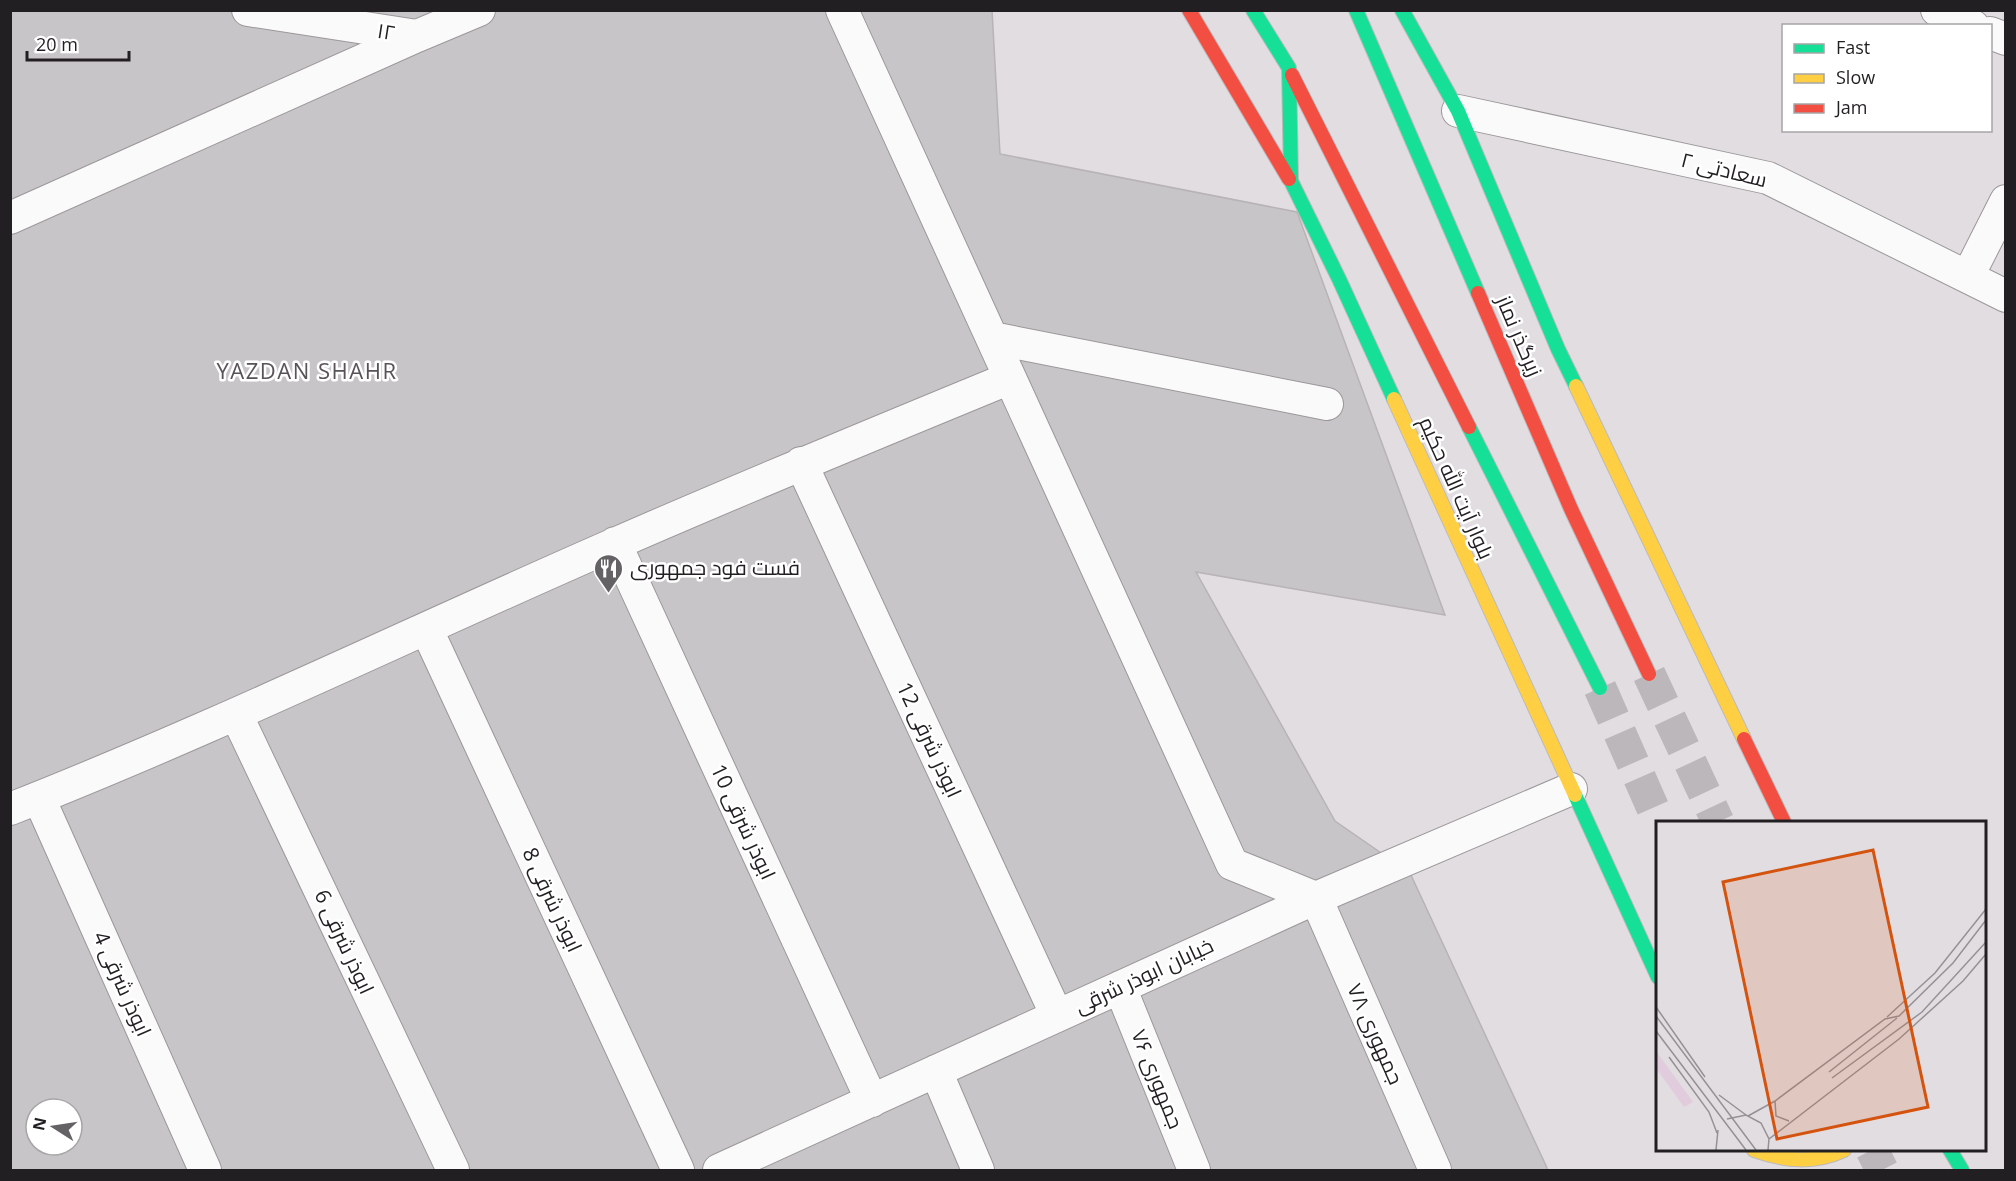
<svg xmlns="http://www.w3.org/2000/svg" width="2016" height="1181" font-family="'Open Sans',Cairo,sans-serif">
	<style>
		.building { fill: #c8c5c8; stroke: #b7b3b6; stroke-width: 1.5; fill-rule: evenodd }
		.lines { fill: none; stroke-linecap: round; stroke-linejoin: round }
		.primary-tunnel { stroke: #bcb7bb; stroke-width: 33; stroke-dasharray: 33 16; stroke-linecap: butt }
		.street-casing { stroke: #9b979a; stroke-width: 34 }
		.fast-casing { stroke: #bcbabc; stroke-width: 16 }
		.slow-casing { stroke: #bcbabc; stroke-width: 16 }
		.jam-casing { stroke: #bcbabc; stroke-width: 16 }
		.street { stroke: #fbfafa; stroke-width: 32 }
		.fast { stroke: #16e098; stroke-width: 14 }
		.slow { stroke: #ffcf43; stroke-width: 14 }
		.jam { stroke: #f24e42; stroke-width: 14 }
		.labels { text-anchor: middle; stroke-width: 5; stroke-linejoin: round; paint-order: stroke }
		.street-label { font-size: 21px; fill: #221f22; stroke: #fff }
		.poi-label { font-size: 21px; fill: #221f22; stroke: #fff; text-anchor: start }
		.neighbourhood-label { font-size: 22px; letter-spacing: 1.5px; fill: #595257; stroke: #fff }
		.inset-road { fill: none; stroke: #959195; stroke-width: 1.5 }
		.view { fill: #d4530e; fill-opacity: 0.15; stroke: #d4530e; stroke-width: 3 }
		.inset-edge { fill: none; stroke: #221f22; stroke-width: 3 }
	</style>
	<rect width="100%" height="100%" fill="#e2dde1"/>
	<path class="building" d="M10,10H992L1000,154L1297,212L1445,615L1196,572L1335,821L1410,873L1548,1170H10ZM36,1109H72V1145H36Z"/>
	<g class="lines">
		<path class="primary-tunnel" d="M1649,674L1718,822
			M1600,688L1659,822
			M1872,1150L1882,1170"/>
		<defs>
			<path id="street" d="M248,10L417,36
				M842,10L1232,864L1316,898
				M1937,10L1973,26
				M1990,33L2006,39
				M1458,111L1768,178L2006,296
				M10,218L417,36L479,10
				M1968,276L2006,201
				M992,338L1327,404
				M801,463L1057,1016
				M615,543L872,1101
				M427,630L678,1170
				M236,714L453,1170
				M39,798L205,1170
				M10,809C216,728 415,631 617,543C747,486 879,432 1010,378
				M1316,898L1435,1170
				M1120,987L1194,1170
				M936,1071L978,1170
				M719,1170L1316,898L1571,789"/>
			<path id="fast" d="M1253,10L1289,68L1291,181L1339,279L1394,399
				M1356,10L1478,293
				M1402,10L1458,111L1558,349L1576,386
				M1469,427L1600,688
				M1575,795L1658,977
				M1950,1150L1962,1170"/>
			<path id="slow" d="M1576,386L1744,739
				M1394,399L1575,795
				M1754,1150C1785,1161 1814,1164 1844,1150"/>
			<path id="jam" d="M1189,10L1289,179
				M1292,75L1469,427
				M1478,293L1571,509L1649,674
				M1744,739L1784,822"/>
		</defs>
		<use href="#street" class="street-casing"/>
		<use href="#fast" class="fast-casing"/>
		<use href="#slow" class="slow-casing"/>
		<use href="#jam" class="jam-casing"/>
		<use href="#street" class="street"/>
		<use href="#fast" class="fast"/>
		<use href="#slow" class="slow"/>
		<use href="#jam" class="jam"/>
	</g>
	<defs>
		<symbol id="restaurant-pin" viewBox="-11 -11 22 30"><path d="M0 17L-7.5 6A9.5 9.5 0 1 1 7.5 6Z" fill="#656265" stroke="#fff"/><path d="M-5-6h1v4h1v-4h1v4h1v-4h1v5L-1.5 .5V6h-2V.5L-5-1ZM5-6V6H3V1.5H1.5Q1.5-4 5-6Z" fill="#fff"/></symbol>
	</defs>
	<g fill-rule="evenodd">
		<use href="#restaurant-pin" x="592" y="552" width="33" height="45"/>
	</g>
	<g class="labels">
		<g class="street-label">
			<text transform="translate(386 32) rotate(9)" y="7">۱۲</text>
			<text transform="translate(1724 170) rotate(14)" y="7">سعادتی ۲</text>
			<text transform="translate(1519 336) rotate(67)" y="7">زیرگذر نماز</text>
			<text transform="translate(1456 488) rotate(66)" y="7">بلوار آیت الله حکیم</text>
			<text transform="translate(929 740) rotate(65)" y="7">ابوذر شرقی 12</text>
			<text transform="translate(743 822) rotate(65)" y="7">ابوذر شرقی 10</text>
			<text transform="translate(552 900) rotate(65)" y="7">ابوذر شرقی 8</text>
			<text transform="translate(344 942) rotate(65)" y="7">ابوذر شرقی 6</text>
			<text transform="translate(1144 976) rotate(-25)" y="7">خیابان ابوذر شرقی</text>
			<text transform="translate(122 984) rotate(66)" y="7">ابوذر شرقی 4</text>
			<text transform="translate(1375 1034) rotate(66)" y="7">جمهوری ۷۸</text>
			<text transform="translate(1157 1079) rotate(68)" y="7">جمهوری ۷۶</text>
		</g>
		<g class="poi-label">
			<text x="630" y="575">فست فود جمهوری</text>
		</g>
		<g class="neighbourhood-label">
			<text x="307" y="379">YAZDAN SHAHR</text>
		</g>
	</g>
	<g transform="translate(1656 821)">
		<rect width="330" height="330" fill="#e2dde1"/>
		<path d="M0,230L37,281L28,286L0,247Z" fill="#e1ccdd"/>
		<path class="inset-road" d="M0,186L49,256M0,195L100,329M231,196L279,152L330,88M0,210L90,329M13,236L53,291L61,312M173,251L241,197M176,257L266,191L330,121M63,274L90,294M119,280L120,295L133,300M92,295L119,280L229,198L243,195L297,142L330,99M71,298L90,294L105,302L113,318L112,329M113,318L243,218L307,160L330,133M60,329L62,309"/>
		<path class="view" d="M217,29L272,286L121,318L67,61Z"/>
		<rect width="330" height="330" class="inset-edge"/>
	</g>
	<rect width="2016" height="1181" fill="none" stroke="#221f22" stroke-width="24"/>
	<rect x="1782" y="24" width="210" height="108" fill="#ffffff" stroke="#a7a5a7" stroke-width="1.5"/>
	<rect x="1794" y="44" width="30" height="9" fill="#16e098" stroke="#a7a5a7" stroke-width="1.5"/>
	<text x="1836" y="54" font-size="18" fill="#221f22">Fast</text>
	<rect x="1794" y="74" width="30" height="9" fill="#ffcf43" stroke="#a7a5a7" stroke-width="1.5"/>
	<text x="1836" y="84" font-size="18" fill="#221f22">Slow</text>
	<rect x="1794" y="104" width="30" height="9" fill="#f24e42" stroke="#a7a5a7" stroke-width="1.5"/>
	<text x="1836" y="114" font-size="18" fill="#221f22">Jam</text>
	<g transform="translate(54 1127) rotate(282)"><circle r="28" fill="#ffffff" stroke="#a7a5a7" stroke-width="1.5"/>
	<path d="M0-4.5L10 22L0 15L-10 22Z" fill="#656265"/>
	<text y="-9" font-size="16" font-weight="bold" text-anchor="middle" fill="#221f22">N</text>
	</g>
	<path d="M27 51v9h102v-9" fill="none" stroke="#221f22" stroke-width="3"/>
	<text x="36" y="51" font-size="18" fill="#221f22" stroke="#ffffff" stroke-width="4.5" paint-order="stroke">20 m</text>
</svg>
